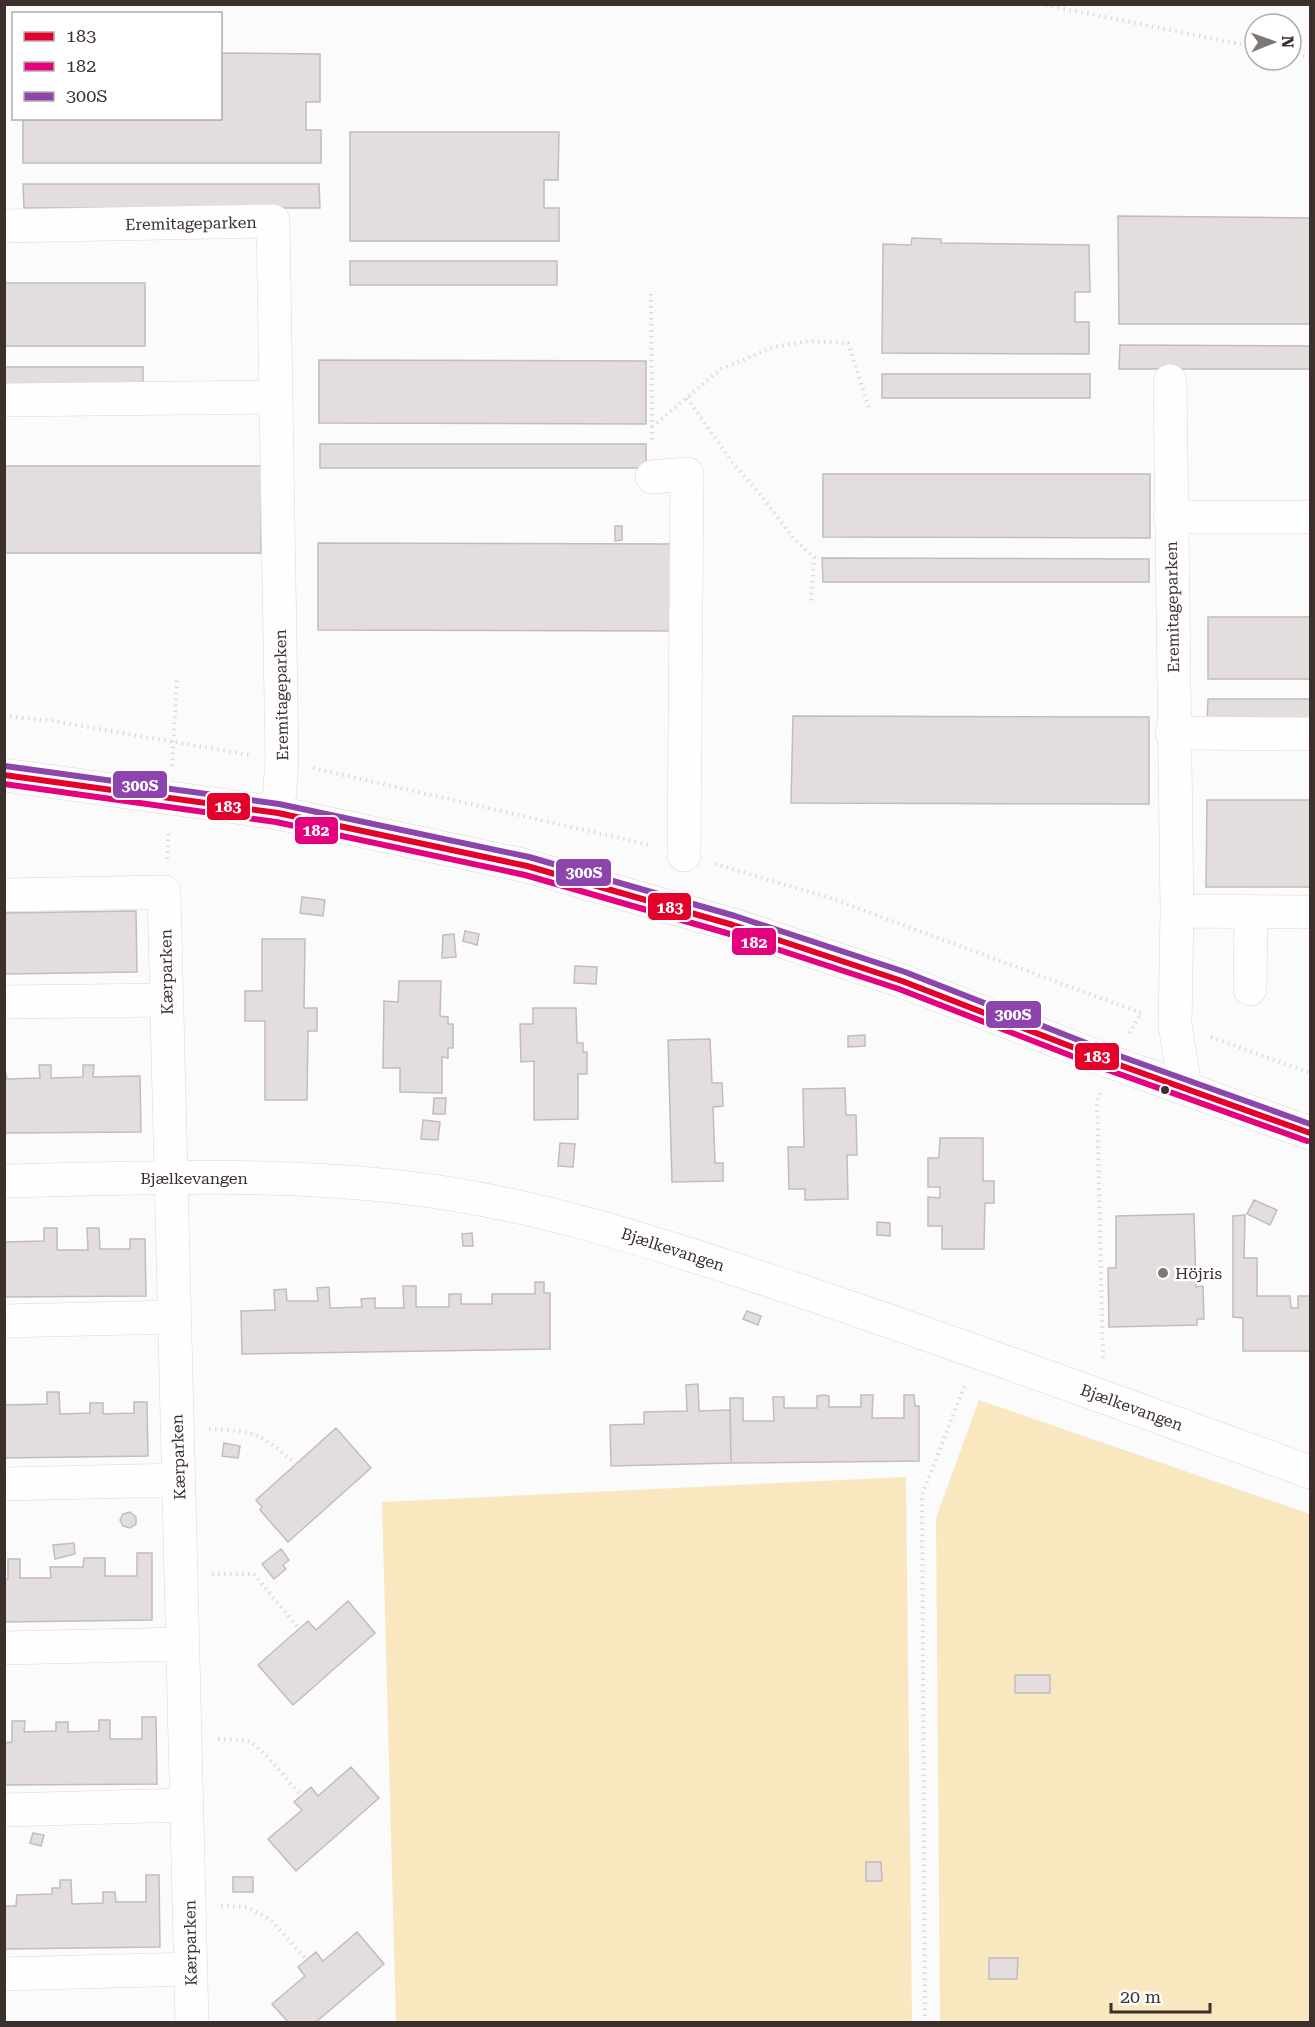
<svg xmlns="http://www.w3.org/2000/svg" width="1315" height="2027" font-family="'Roboto Serif',serif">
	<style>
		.green { fill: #f9e7c0 }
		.building { fill: #e3dddd; stroke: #c2bcbc; stroke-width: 1.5 }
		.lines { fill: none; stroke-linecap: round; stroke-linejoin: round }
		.minor-casing { stroke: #ddd6d4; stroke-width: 34 }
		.path { stroke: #dcdcdc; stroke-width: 4; stroke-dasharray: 1.5 4.5; stroke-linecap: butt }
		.minor { stroke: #fefefe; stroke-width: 33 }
		.bus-1-casing { stroke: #fff; stroke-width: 10 }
		.bus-2-casing { stroke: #fff; stroke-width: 10 }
		.bus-3-casing { stroke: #fff; stroke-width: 10 }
		.bus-1 { stroke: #e4002b; stroke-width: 6 }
		.bus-2 { stroke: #e5007d; stroke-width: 6 }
		.bus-3 { stroke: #8e44ad; stroke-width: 6 }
		.bus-dot { fill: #3c302c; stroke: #fff; stroke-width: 2 }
		.poi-dot { fill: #7f7774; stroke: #fff; stroke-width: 2 }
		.labels { text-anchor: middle; stroke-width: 4.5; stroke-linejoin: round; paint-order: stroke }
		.street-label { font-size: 16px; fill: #3c302c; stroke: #fff }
		.poi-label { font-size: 16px; fill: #3c302c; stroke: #fff; text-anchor: start }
		.line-badge { stroke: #fff; stroke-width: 2 }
		.badge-label { font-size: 16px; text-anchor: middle; font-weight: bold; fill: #fff }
	</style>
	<rect width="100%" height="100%" fill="#fbfbfb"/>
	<path class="green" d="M979,1400L1310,1514V2022H940L936,1518Z
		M906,1477L912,2022H396L382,1502Z"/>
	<path class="building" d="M220,53L320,54V102H306V130H321V163H23V118H220Z
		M350,132H559L558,180H544V208H559V241H350Z
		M23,184H319L320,208H24Z
		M1118,216L1310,218V324H1119Z
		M912,238L941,239V243L1089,245L1090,292H1075V322H1089V354L882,353L883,244L911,245Z
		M350,261H557V285H350Z
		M4,283H145V346H4Z
		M1120,345L1310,346V369H1119Z
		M319,360L646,361V424L319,423Z
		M4,367H143V390H4Z
		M882,374H1090V398H882Z
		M320,444H646V468H320Z
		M4,466H262L261,553H4Z
		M823,474H1150V538L823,537Z
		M615,526H622V540L615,541Z
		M318,543L674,544L675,631L318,630Z
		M822,558L1149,559V582H823Z
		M1208,617H1310V679H1208Z
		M1208,699H1310V723H1207Z
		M793,716L1149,717V804L791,803Z
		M1207,800H1310V887H1206Z
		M302,897L325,900L323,916L300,913Z
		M136,911L137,972L4,974V913Z
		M465,931L479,934L477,945L463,941Z
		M454,934L456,957L442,958L443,935Z
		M262,939H305L304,1008H317V1031H308L307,1100H265V1021H245V991H262Z
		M575,966L597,967L596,984L574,983Z
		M399,981H441L440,1016L448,1017V1024H453V1048H448V1058L442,1057V1093L400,1092V1068H383L384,1001L398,1002Z
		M533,1008H576L577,1043H583V1052H587V1074H578V1119L534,1120V1061L521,1062L520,1024H533Z
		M865,1035V1046L848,1047V1036Z
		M710,1039L712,1083H722L723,1106L713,1107L715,1163H723V1181L672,1182L668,1040Z
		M39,1065H51V1078L83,1077V1065H94L93,1077L140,1076L141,1132L4,1133V1066L7,1079L40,1078Z
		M845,1088L846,1115H856L857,1155H847L848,1199L805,1200V1189H789L788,1147H804L803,1089Z
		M434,1098H446L445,1114H433Z
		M423,1120L440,1122L438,1140L421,1139Z
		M940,1138H983V1181H994V1203H985L984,1249H942V1226H928V1197L940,1198V1187H928V1158H939Z
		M560,1143L575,1144L573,1167L558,1166Z
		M1254,1200L1277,1210L1270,1225L1247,1214Z
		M1194,1214L1196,1287L1203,1286L1204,1319H1197V1325L1109,1327L1108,1268H1116V1216Z
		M1245,1215L1244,1258H1257V1296H1290L1291,1308H1298V1296H1310V1351H1243V1318L1233,1317V1216Z
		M877,1222L890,1223V1236L877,1235Z
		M44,1228H57V1250H88L87,1228H99L100,1249H130V1239H145L146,1296L4,1297V1242L44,1241Z
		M472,1233L473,1246H463L462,1234Z
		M535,1282H544V1293H550V1349L242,1354L241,1311L275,1310L274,1290L286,1289L287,1301H318L317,1288L329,1287L330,1308L362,1307L361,1299L375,1298V1308H404L403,1286H416V1307H449V1294H461V1304H492V1294H535Z
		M747,1311L761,1316L758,1325L743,1319Z
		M698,1384L699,1411L730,1410L731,1463L611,1466L610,1425L644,1424V1412L687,1411L686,1385Z
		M47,1392H59L60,1414L90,1413V1403H103V1414L134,1413V1402H147L148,1456L4,1458V1405L47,1404Z
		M824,1395L829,1396V1407H861V1395H873L872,1418H904V1395H914L915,1406H919V1461L731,1463L730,1398H743V1421H774L773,1397H784V1408H817V1396Z
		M336,1428L371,1468L288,1542L260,1510L262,1507L256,1500Z
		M224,1443L240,1446L238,1458L222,1456Z
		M130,1512L136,1517V1524L130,1528L123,1526L120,1520L123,1514Z
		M74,1543L75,1554L55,1559L53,1545Z
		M281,1549L289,1560L283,1565L286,1569L274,1579L262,1564Z
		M137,1553H152V1620L4,1622V1580L8,1579V1559H20V1578H51L50,1567H83L84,1558H105V1576H137Z
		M348,1601L375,1633L293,1705L258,1665L308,1621L316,1630Z
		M1015,1675H1050V1693H1015Z
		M142,1717H156L157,1784L4,1785V1743L12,1742V1721H25L24,1732L56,1731V1722H68V1732L99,1731V1720H110V1739H142Z
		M351,1767L379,1798L296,1871L268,1839L302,1810L294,1802L311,1787L318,1796Z
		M33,1833L44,1835L41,1846L30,1843Z
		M866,1862H881L882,1881H866Z
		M146,1875H159L160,1947L4,1949V1906H16L17,1895L52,1894V1888H60V1880H71L72,1904L103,1903V1892H115L116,1902H146Z
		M233,1877H253V1892H233Z
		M357,1932L384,1964L316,2022H288L272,2004L305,1976L298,1967L316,1952L323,1961Z
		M989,1958H1018L1017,1979H989Z"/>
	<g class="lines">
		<defs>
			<path id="minor" d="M4,226L273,221L282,761L278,813
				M1170,381L1177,911L1175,1025L1185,1087
				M4,400L276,397
				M652,477L687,474L684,855
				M1170,517H1310
				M1172,733L1310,734
				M4,775L278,813L527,866L733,925L902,981L1111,1062L1310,1133
				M4,895L164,892L192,2022
				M1177,911L1310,912
				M1250,989L1251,912
				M4,1002L167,1000
				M4,1181C133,1178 263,1172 391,1186C532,1200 665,1246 798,1290C970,1348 1140,1410 1310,1472
				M4,1321L174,1317
				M4,1484L179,1480
				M4,1648L183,1644
				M4,1810L187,1805
				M4,1974L191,1969"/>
		</defs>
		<use href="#minor" class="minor-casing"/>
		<path class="path" d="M1040,4L1255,47
			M1291,54L1310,57
			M651,294L652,443
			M687,398L732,462L759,493L795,540L814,557L811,602
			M652,427L721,369L774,347L809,341L848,343L870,411
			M4,716L53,721L250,755
			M172,766L177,680
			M313,768L650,845
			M167,859L169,830
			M715,864L830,898L1141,1013
			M1129,1033L1141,1014
			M1211,1037L1310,1073
			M1100,1093L1097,1101L1103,1361
			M209,1429C255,1430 261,1434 296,1464
			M212,1574H254L299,1629
			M218,1739L250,1741L268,1757L301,1796
			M221,1906L247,1907L271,1920L307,1960
			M925,2022L922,1495L966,1382"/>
		<use href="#minor" class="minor"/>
		<defs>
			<path id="bus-1" d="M4,775L278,813L527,866L733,925L902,981L1111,1062L1310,1133"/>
			<path id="bus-2" d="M4,784L276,822L525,875L730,934L899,989L1108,1070L1307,1141"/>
			<path id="bus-3" d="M5,766L279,804L529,857L735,916L905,972L1114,1054L1310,1124"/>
		</defs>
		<use href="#bus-1" class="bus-1-casing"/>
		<use href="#bus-2" class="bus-2-casing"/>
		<use href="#bus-3" class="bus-3-casing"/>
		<use href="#bus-1" class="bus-1"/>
		<use href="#bus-2" class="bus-2"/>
		<use href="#bus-3" class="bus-3"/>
	</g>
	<circle class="bus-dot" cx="1165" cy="1090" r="5"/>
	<circle class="poi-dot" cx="1163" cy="1273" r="6"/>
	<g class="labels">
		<g class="street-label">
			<text transform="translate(191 223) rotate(-1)" y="6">Eremitageparken</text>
			<text transform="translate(1172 607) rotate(-91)" y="6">Eremitageparken</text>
			<text transform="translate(281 695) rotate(-91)" y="6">Eremitageparken</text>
			<text transform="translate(166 972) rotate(-91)" y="6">Kærparken</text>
			<text x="194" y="1184">Bjælkevangen</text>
			<text transform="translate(673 1249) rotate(18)" y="6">Bjælkevangen</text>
			<text transform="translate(1132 1407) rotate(20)" y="6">Bjælkevangen</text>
			<text transform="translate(178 1457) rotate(-92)" y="6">Kærparken</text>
			<text transform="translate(190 1943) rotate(-91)" y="6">Kærparken</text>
		</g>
		<g class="poi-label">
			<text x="1175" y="1279">Höjris</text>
		</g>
	</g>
	<g class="line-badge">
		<rect x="112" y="770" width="56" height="29" rx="6" fill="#8e44ad"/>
		<rect x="206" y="792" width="45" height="29" rx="6" fill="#e4002b"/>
		<rect x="294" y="816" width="45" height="29" rx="6" fill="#e5007d"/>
		<rect x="555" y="858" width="57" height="29" rx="6" fill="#8e44ad"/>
		<rect x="647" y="892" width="45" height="29" rx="6" fill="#e4002b"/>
		<rect x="731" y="927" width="46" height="29" rx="6" fill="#e5007d"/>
		<rect x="985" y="1000" width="57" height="29" rx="6" fill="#8e44ad"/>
		<rect x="1074" y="1042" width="46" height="29" rx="6" fill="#e4002b"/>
	</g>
	<g class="badge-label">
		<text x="140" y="791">300S</text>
		<text x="228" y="812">183</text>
		<text x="316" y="836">182</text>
		<text x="584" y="878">300S</text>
		<text x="670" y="913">183</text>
		<text x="754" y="948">182</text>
		<text x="1013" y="1020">300S</text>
		<text x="1097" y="1062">183</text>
	</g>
	<rect width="1315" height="2027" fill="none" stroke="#3c302c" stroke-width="12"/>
	<rect x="12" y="12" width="210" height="108" fill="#ffffff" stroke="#b1acab" stroke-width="1.5"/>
	<rect x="24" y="32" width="30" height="9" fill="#e4002b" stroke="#b1acab" stroke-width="1.5"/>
	<text x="66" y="42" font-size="18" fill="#3c302c">183</text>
	<rect x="24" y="62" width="30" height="9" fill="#e5007d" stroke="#b1acab" stroke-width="1.5"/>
	<text x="66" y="72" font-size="18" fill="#3c302c">182</text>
	<rect x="24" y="92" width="30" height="9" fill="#8e44ad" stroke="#b1acab" stroke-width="1.5"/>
	<text x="66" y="102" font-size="18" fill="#3c302c">300S</text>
	<g transform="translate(1273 42) rotate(89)"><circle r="28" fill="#ffffff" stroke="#b1acab" stroke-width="1.5"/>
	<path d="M0-4.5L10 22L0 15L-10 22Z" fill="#7f7774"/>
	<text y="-9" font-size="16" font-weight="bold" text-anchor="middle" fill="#3c302c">N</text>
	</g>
	<path d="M1111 2003v9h99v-9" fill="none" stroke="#3c302c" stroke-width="3"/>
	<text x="1120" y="2003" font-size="18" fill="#3c302c" stroke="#ffffff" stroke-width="4.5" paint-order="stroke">20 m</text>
</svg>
